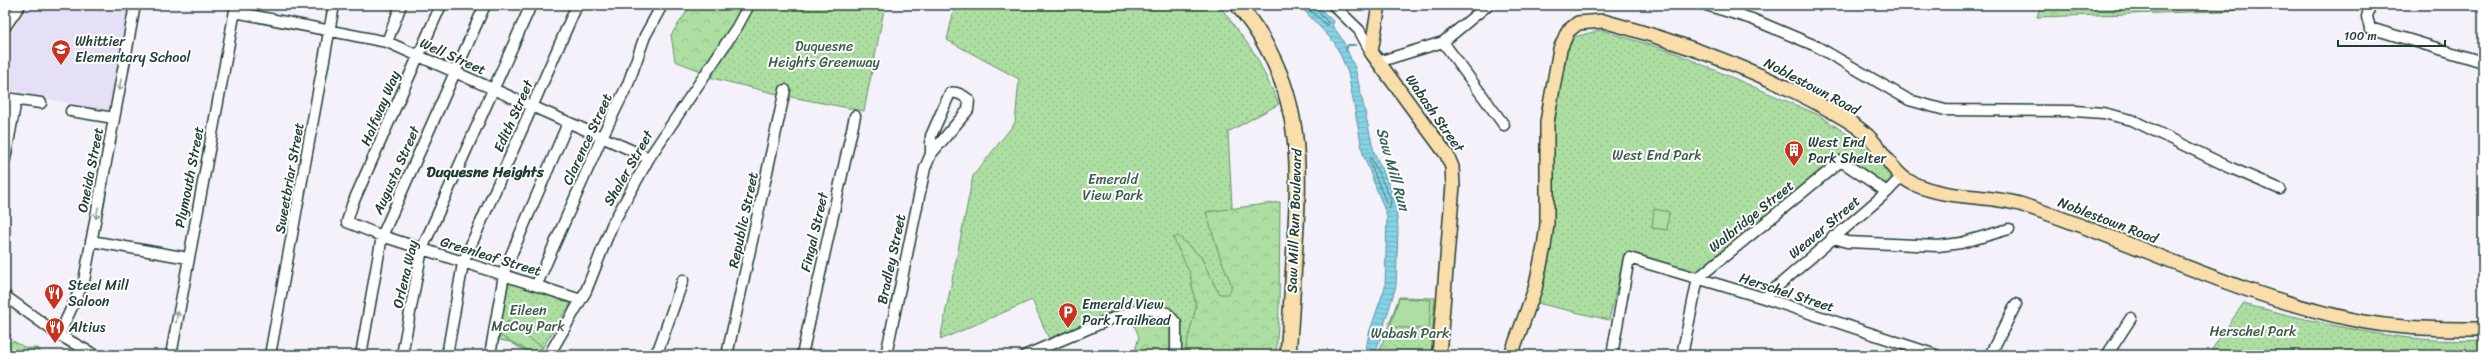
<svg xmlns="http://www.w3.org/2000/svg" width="2488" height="360" font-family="Sriracha,sans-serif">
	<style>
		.built { fill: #e6e0f6 }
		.grass { fill: url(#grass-dots); stroke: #668e6a }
		.forest { fill: url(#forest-crowns); stroke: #668e6a }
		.pitch { fill: #acdfa1; stroke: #668e6a }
		.water { fill: url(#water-rules); stroke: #5c969e }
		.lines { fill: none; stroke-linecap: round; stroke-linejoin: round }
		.shore { stroke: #48797a; stroke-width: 1 }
		.stream { stroke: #5c969e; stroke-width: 2 }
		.minor-casing { stroke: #1f3d34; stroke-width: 13 }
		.major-casing { stroke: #1f3d34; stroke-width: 16 }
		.highway-casing { stroke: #1f3d34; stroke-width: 18 }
		.minor { stroke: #fff; stroke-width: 10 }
		.major { stroke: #f9deab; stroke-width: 13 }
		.highway { stroke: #f9deab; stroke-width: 15 }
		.rail-casing { stroke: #1f3d34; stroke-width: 3.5 }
		.rail { stroke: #fff; stroke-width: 2; stroke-dasharray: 6; stroke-linecap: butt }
		.oneway { stroke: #8f9e9a }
		.labels { text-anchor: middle; stroke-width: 4; stroke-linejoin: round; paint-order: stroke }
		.poi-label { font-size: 14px; fill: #1f3d34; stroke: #fff; text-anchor: start }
		.park-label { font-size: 14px; fill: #3b5d4a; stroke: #fff }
		.street-label { font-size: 14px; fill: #1f3d34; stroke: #fff }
		.water-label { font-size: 15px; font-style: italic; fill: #386260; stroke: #fff }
		.neighbourhood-label { font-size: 15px; font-weight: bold; fill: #1f3d34; stroke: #fff }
	</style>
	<defs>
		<pattern id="grass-dots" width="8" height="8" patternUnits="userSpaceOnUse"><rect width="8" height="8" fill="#acdfa1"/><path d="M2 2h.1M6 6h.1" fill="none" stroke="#94c08b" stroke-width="1.8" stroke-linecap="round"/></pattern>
		<pattern id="forest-crowns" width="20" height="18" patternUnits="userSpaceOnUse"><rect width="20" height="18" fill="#acdfa1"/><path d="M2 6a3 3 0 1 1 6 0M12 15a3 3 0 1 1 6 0" fill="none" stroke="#94c08b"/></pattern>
		<pattern id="water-rules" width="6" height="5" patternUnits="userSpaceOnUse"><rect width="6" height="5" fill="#85d2e4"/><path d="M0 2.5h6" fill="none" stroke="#72b5c4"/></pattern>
	</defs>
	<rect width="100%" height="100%" fill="#f4f1fb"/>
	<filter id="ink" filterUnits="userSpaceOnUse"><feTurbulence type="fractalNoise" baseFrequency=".025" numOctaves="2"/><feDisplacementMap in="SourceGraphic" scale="8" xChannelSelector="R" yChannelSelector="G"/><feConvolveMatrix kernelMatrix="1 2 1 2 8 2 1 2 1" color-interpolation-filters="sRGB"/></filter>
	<g filter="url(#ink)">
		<path class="built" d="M29,5H129L110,111L5,91V41Z"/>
		<path class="grass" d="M753,5H885L864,111L781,95L712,78L711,75L739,33Z
			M955,5H1219L1255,54L1279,104L1228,132L1240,355H1143L1138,316L1126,305L1049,339L1032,300L940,340L973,176L1015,123L1019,79L947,40Z
			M1601,30L1673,52L1819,115L1860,143L1895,176L1885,186L1841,156L1702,269L1693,272L1633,253H1625L1609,320L1537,303L1548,249L1552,149L1561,65L1574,37Z
			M506,282L555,296L571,303L538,355H532L510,342L495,339Z
			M1399,297L1435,298L1431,355H1378Z
			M2243,304C2322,323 2401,345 2483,340V355H2208Z"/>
		<path class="forest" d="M691,5H744L738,18L701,71L675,61L671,35Z
			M2041,5H2313L2309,8L2037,17Z
			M1280,202L1279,309L1276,355H1184L1196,307L1190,273L1173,238L1178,236L1201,257L1218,292L1220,294H1229L1232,286L1219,254L1206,212Z
			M1144,312C1177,319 1172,324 1170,355H1134L1139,337L1132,319L1133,315Z
			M13,341L26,348H38L42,355H5L8,344Z"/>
		<path class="pitch" d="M1654,209L1669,212L1667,230L1652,228Z
			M1399,298L1431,300L1429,329L1390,327Z
			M508,321L530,334L528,338L542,346L536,355L499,335Z"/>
		<path class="water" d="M1299,5H1316L1334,22L1332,25L1342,39L1355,68L1374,152L1395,198L1398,229L1396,286L1375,355H1365L1369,333L1385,287L1387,216L1363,154L1348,73L1341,56L1334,42Z"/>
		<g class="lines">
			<path class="shore" d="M1304,5L1328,26V22L1315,9L1314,5
				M1371,158L1391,199L1390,208L1388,207L1369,160Z"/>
			<path class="stream" d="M1346,50L1348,45H1355"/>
			<defs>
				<path id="minor" d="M441,5L352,205L347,222L382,236L581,300
					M1333,5L1359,30L1371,52
					M1706,5L1752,19L1816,46L1909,100L1945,110L2075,111L2103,113L2132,120L2231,168L2280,189
					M2370,5L2367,17L2370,28L2483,62
					M235,12L387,42L649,158
					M5,27L20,5
					M387,42L401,5
					M1443,42L1504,125
					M1378,62L1443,42L1488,5
					M5,98L41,103
					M71,111L114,118
					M5,159L16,100
					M1832,237L1847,242L1938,246L1961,243L2009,229
					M91,241L188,258
					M537,284L601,139L628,84L645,36L662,5
					M5,296L59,335L95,355
					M1764,298L1887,192L1902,176
					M59,335L84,281L135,5
					M171,355L236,5
					M270,355L334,5
					M361,355L382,236L485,5
					M402,355L422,249L531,5
					M447,355L463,263L577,5
					M490,355L505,269L568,123
					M549,355L586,291L612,225L649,158L737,27L749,5
					M654,355L659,348L683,280
					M727,355L785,90
					M802,355L855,116
					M886,355L925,168L931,154L968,110L969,100C964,96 957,91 950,93L931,136V154
					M1026,355L1111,319L1143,308L1167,313L1176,323V355
					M1612,355L1629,258L1764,298L1936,355
					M1682,355L1698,278L1841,161L1887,192
					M1990,355L2016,304
					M2107,355L2131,318"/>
				<path id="major" d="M1379,5L1371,52L1447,155L1452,167L1453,185L1439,355
					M1511,355L1535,289L1544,247L1547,224V122L1560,49L1568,31L1578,23L1603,21C1688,44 1770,74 1845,119C1853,124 1862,130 1868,136C1885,152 1892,174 1914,184C1949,200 1991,194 2026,206C2135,242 2237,295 2350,319C2394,329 2438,329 2483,329"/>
				<path id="highway" d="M1238,5C1300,79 1301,152 1295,243C1293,280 1291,318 1288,355"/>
			</defs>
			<use href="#minor" class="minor-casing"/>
			<use href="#major" class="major-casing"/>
			<use href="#highway" class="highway-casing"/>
			<use href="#minor" class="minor"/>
			<use href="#major" class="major"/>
			<use href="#highway" class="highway"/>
			<defs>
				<path id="rail" d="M5,342L9,335"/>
			</defs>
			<use href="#rail" class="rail-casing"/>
			<use href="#rail" class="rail"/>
		</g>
		<defs><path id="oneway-shaft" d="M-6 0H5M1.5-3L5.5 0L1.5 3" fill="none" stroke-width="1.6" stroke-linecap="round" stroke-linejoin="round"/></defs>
		<g class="oneway">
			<use href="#oneway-shaft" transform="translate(120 85) rotate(100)"/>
			<use href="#oneway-shaft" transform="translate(97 213) rotate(102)"/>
			<use href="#oneway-shaft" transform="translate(177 317) rotate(-80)"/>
		</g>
	</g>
	<defs>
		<symbol id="school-pin" viewBox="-11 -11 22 30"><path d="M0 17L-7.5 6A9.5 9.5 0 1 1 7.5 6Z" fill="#c8321e" stroke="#fff"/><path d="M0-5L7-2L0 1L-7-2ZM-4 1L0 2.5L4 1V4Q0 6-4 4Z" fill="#fff"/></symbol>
		<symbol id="building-pin" viewBox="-11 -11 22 30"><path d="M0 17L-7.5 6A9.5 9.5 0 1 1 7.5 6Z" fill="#c8321e" stroke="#fff"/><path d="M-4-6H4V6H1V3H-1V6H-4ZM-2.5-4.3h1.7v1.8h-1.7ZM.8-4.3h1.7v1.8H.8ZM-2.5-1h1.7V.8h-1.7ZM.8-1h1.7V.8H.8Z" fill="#fff"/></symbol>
		<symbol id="restaurant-pin" viewBox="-11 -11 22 30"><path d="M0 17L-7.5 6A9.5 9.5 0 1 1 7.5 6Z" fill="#c8321e" stroke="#fff"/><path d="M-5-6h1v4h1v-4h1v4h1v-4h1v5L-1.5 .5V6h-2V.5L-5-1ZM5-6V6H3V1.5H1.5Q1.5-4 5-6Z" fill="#fff"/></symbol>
		<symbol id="parking-pin" viewBox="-11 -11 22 30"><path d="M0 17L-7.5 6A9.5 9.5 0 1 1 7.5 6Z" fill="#c8321e" stroke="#fff"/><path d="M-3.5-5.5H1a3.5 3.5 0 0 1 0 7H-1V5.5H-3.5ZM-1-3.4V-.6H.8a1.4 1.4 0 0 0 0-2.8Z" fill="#fff"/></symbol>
	</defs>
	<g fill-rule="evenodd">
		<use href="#school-pin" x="50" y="38" width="22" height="30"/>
		<use href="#building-pin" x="1783" y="139" width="22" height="30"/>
		<use href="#restaurant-pin" x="43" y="282" width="22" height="30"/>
		<use href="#parking-pin" x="1057" y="301" width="22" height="30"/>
		<use href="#restaurant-pin" x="44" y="316" width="22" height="30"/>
	</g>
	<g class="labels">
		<g class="poi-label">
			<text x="75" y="46">Whittier<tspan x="75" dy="16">Elementary School</tspan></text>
			<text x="1808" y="147">West End<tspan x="1808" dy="16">Park Shelter</tspan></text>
			<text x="68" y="290">Steel Mill<tspan x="68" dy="16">Saloon</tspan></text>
			<text x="1082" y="309">Emerald View<tspan x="1082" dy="16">Park Trailhead</tspan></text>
			<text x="69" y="332">Altius</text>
		</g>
		<g class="park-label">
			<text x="824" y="51">Duquesne<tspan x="824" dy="16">Heights Greenway</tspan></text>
			<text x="1657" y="160">West End Park</text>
			<text x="1113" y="184">Emerald<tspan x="1113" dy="16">View Park</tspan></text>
			<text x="528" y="315">Eileen<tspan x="528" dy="16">McCoy Park</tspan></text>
			<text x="2253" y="336">Herschel Park</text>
			<text x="1410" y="338">Wabash Park</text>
		</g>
		<g class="street-label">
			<text transform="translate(453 56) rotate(24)" y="5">Well Street</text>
			<text transform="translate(1812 86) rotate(28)" y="5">Noblestown Road</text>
			<text transform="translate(380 108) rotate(-67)" y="5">Halfway Way</text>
			<text transform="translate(1435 113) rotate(55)" y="5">Wabash Street</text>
			<text transform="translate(513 116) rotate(-66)" y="5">Edith Street</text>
			<text transform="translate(587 139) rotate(-65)" y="5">Clarence Street</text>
			<text transform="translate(628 168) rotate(-60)" y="5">Shaler Street</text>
			<text transform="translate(90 170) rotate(-79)" y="5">Oneida Street</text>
			<text transform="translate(396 170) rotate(-66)" y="5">Augusta Street</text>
			<text transform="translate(189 177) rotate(-79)" y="5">Plymouth Street</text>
			<text transform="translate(289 178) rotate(-80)" y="5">Sweetbriar Street</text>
			<text transform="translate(1751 216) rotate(-39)" y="5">Walbridge Street</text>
			<text transform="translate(743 220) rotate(-78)" y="5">Republic Street</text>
			<text transform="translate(2108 220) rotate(21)" y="5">Noblestown Road</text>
			<text transform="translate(1294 221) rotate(-88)" y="5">Saw Mill Run Boulevard</text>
			<text transform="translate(1824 227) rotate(-40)" y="5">Weaver Street</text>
			<text transform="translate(814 232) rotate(-77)" y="5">Fingal Street</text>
			<text transform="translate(491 256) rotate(17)" y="5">Greenleaf Street</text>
			<text transform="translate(891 259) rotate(-78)" y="5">Bradley Street</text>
			<text transform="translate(405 274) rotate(-77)" y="5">Orlena Way</text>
			<text transform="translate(1787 292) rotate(18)" y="5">Herschel Street</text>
		</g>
		<g class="water-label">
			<text transform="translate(1393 169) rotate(74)" y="5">Saw Mill Run</text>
		</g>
		<g class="neighbourhood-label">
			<text x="485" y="177">Duquesne Heights</text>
		</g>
	</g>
	<rect width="2488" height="360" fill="none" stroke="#fff" stroke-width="20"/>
	<rect x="10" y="10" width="2468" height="340" fill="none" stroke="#1f3d34" stroke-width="1.5" filter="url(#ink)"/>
	<path d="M2338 40v6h107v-6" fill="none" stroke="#1f3d34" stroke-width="2"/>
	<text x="2344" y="40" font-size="12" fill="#1f3d34" stroke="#ffffff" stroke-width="3" paint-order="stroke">100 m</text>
</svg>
